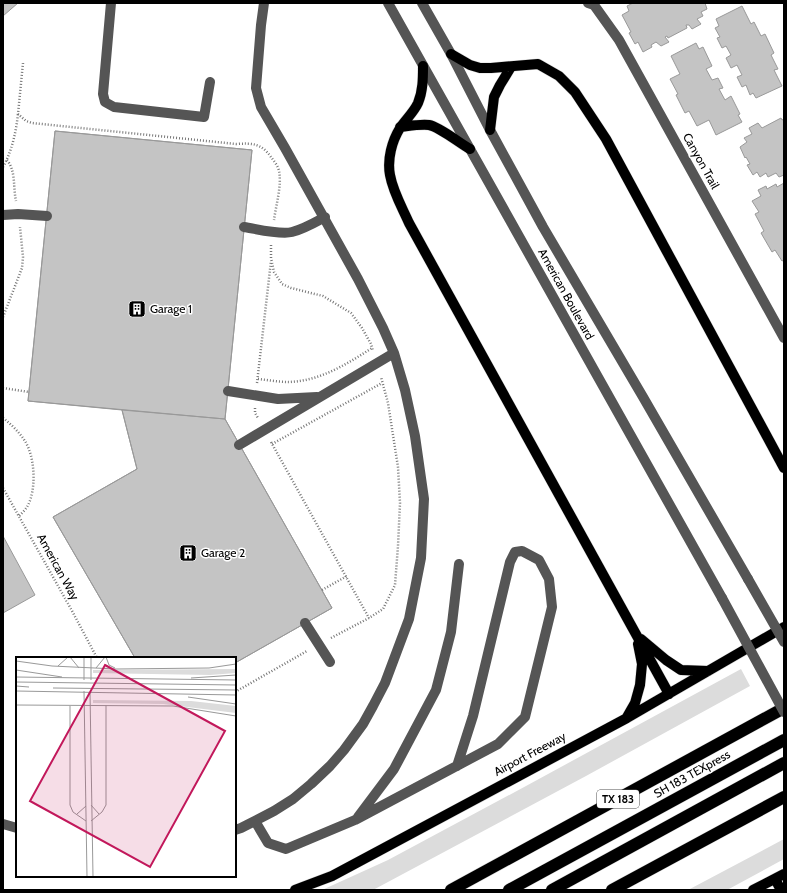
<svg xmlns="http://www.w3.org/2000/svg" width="787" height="893" font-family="Cabin,sans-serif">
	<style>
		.green { fill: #dcdcdc }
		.building { fill: #c4c4c4; stroke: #999 }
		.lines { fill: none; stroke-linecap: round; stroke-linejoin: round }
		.major-casing { stroke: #dbdbdb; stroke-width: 11 }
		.highway-casing { stroke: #dbdbdb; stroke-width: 13 }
		.path { stroke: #777; stroke-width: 2.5; stroke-dasharray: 1 2; stroke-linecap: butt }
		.minor { stroke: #555; stroke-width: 10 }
		.major { stroke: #000; stroke-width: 10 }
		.highway { stroke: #000; stroke-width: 12 }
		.minor-bridge { stroke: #555; stroke-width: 10 }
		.labels { text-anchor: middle; stroke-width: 3; stroke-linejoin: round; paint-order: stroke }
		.shield { fill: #fff; stroke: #4c4c4c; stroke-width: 1 }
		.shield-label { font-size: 11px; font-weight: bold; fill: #000 }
		.street-label { font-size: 12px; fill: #000; stroke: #fff }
		.poi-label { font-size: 12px; fill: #000; stroke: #fff; text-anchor: start }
		.inset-road { fill: none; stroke: #999; stroke-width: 1 }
		.view { fill: #c2185b; fill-opacity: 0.15; stroke: #c2185b; stroke-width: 2 }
		.inset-edge { fill: none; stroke: #000; stroke-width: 2 }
	</style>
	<rect width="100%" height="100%" fill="#fff"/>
	<path class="green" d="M741,669L750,686L586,776L373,890H322L388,860L526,786Z
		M784,839V859L727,890H688Z"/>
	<path class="building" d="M3,3H18L3,16Z
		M633,3H705L707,9L701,12L703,16L697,19L701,24L692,29L689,25H686L687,28L668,38L667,36L665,37L669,42L661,46L656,42L651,45L652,47L643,52L638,42L635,44L629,33L631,32L622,15L629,11L627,6Z
		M742,6L751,24L754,22L761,36L765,34L774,53L771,55L778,69L774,70L782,86L756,98L753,93L750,95L746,85L742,87L737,77L742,75L737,65L731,68L726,58L731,55L726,46L722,48L717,38L720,37L715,28L719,26L716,19Z
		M696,43L699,49L703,47L712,66L706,69L712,80L718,78L723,88L719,89L725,100L731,96L740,114L738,115L742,122L716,135L709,120L697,126L689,111L685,113L676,95L678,94L670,79L680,74L671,56Z
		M781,118L782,120L784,119V175L779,177L776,173L768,177L766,173L760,177L757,172L753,175L747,165L750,164L746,157L745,158L740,147L747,142L744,138L752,134L749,128L758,123L762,128Z
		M55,131L252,150L225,419L332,608L235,663V658H135L53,517L137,469L122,410L28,401Z
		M55,131L252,150L225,419L28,401Z
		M784,183V260L782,261L775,250L772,252L761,233L764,231L755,214L759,212L752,201L761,196L758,190L766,186L767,189L776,184L777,187Z
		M122,410L225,419L332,608L235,663V658H135L53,517L137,469Z
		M3,536L35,595L3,613Z"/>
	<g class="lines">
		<defs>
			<path id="major" d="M451,54L470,65L480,68H491L538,64L559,76L575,92L606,139L784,468
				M423,66C423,78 423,91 418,103C414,112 406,119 400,128C392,141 387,159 390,175C393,192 402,207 409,223L669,694
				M400,127C409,126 420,124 429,125C440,127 459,143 470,149
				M490,130L494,97L500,85L511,67
				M641,639L666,660L681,670L708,671
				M627,717L635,703L640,685L642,664L638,644
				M775,879L781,890
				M295,890L332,876L627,718L784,627
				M753,890L784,874"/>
			<path id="highway" d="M451,890L784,708
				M509,890L784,740
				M552,890L784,763
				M612,890L784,797"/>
		</defs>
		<use href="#major" class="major-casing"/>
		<use href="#highway" class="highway-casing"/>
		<path class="path" d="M23,63L18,114L26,121L32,123L236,144C252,143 261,143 271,157C274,161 278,166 279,171C282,185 276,205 274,220
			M7,160C16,171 13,187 16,201
			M3,167C12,151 16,132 18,114
			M271,245V258L274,272L282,284L291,288L323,296L351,313L362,328L371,344L373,351
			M3,317L22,268L23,257L20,227
			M258,379C268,380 279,382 289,382C320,381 347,364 372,348
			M257,383L271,261
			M3,388L29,392
			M255,408V413L258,418
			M3,418C11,424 19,432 25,441C35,457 37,490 27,507C25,510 22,513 19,516
			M271,442L369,618
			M272,444L382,383
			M3,488L71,609L97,658
			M322,590L347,576
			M331,638L369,618L383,609L395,585L398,546L400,503L398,467L388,403L381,377
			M235,692L307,651"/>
		<path class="minor" d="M111,3L103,94L105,102L114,107L204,117L210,82
			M388,3L722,598
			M422,3L451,54L490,130L543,227L643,397L748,579
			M588,3L594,5L619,40L784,338
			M3,215L18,214L47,216
			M244,227C257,229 280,235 292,232C304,229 314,223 325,217
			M228,391L278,399L317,397
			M239,445L394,353
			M305,623L330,662
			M358,817L394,769L436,690L451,632L459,564
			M255,821L268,843L286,849L355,820L498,744L525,717L552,607L549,579L539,560L522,551L515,552L510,562L473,716L457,766
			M3,824L17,828
			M235,830L241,828L274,811L293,799L311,784L330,766L344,750L363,724L373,706L385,683L409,619L421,558L424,499L415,436L405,390L394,353L383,328L358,279L285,148L261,107L256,88L261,25L264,3"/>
		<use href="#major" class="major"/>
		<use href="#highway" class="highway"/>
		<path class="minor-bridge" d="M748,579L784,642
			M722,598L784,712"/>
	</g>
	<defs>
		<symbol id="building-square" viewBox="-11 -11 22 22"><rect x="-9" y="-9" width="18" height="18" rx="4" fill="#000" stroke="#fff"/><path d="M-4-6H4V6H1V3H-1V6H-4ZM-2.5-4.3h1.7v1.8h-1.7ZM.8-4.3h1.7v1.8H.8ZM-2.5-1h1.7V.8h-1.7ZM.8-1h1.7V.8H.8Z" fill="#fff"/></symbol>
	</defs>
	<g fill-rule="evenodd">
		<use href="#building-square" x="127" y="299" width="20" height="20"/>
		<use href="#building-square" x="178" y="543" width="20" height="20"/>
	</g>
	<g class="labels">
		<rect class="shield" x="597" y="790" width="42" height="18" rx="3"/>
		<g class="shield-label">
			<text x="618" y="803">TX 183</text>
		</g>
		<g class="street-label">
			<text transform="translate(701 161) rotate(61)" y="4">Canyon Trail</text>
			<text transform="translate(566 294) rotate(61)" y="4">American Boulevard</text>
			<text transform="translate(58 567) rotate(61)" y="4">American Way</text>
			<text transform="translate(530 754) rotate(-28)" y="4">Airport Freeway</text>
			<text transform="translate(692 774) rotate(-29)" y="4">SH 183 TEXpress</text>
		</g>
		<g class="poi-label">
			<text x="150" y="313">Garage 1</text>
			<text x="201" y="557">Garage 2</text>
		</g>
	</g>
	<g transform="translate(16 657)">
		<rect width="220" height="220" fill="#fff"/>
		<path d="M220,12V16L194,18L77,16V13ZM77,43L175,44L220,49V56L147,47L77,46Z" fill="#dcdcdc"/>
		<path class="inset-road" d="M54,0L63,11M68,0V23M90,0L93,8L99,11M0,4L36,9L100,12L193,11L220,7M42,9L52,0M80,11L89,0M0,13L46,20M0,20L220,23M175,21L220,18M75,23V0M0,25L220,28M0,29L13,30M37,31L220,33M0,34L220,38M68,34L71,220M74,35L77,220M172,40L220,47M0,48L157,49L220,59M54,49V148L57,155L70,164M75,148L83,157M61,157L70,149M75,164L86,155L90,148V48"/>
		<path class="view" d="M89,8L209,74L134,210L14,144Z"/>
		<rect width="220" height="220" class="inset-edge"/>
	</g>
	<rect width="787" height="893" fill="none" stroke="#000000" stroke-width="8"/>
</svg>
